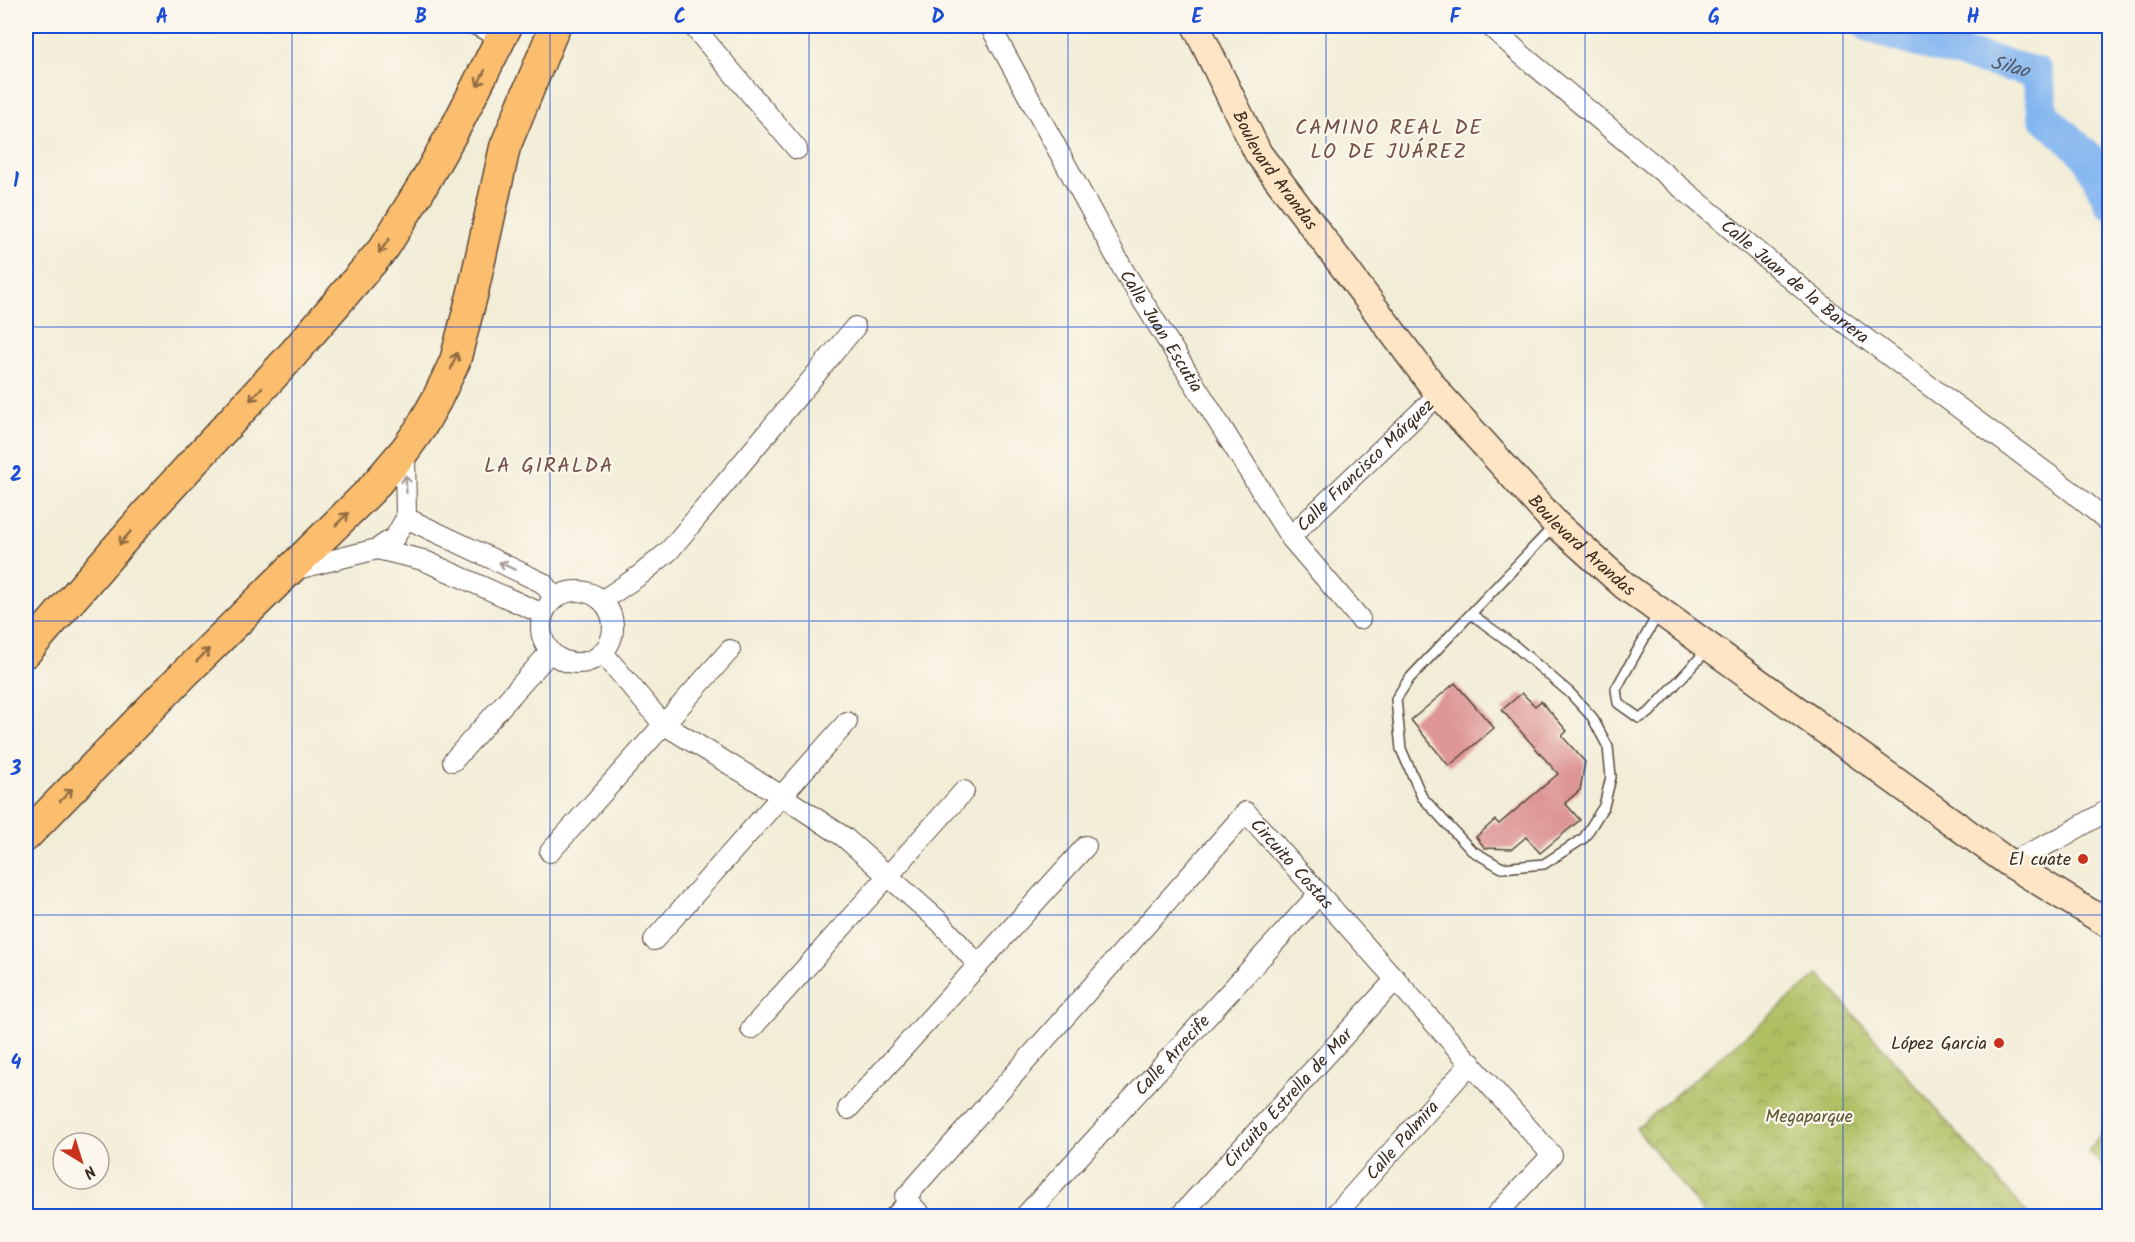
<svg xmlns="http://www.w3.org/2000/svg" width="2135" height="1242" font-family="Kalam,sans-serif">
	<style>
		.park { fill: url(#park-crowns); stroke: #757540; stroke-width: 1.5 }
		.pitch { fill: #afc063; stroke: #757540; stroke-width: 1.5 }
		.lines { fill: none; stroke-linecap: round; stroke-linejoin: round }
		.river { stroke: #83b6f0; stroke-width: 32 }
		.building { fill: #dd9694 }
		.lane-casing { stroke: #56473a; stroke-width: 12 }
		.street-casing { stroke: #56473a; stroke-width: 22 }
		.secondary-casing { stroke: #56473a; stroke-width: 30 }
		.primary-casing { stroke: #56473a; stroke-width: 33 }
		.lane { stroke: #fff; stroke-width: 9 }
		.street { stroke: #fff; stroke-width: 20 }
		.secondary { stroke: #fde5c5; stroke-width: 27 }
		.primary { stroke: #fbbd6e; stroke-width: 30 }
		.oneway { stroke: #916c42 }
		.oneway2 { stroke: #a79f9a }
		.grid { fill: none; stroke: #1d4ed8; stroke-width: 1.5; stroke-opacity: 0.55 }
		.poi-dot { fill: #c8321e; stroke: #fbf7ec; stroke-width: 2 }
		.labels { text-anchor: middle; stroke-width: 4.5; stroke-linejoin: round; paint-order: stroke }
		.street-label { font-size: 18px; fill: #3b2a1e; stroke: #fbf7ec }
		.poi-label { font-size: 18px; fill: #3b2a1e; stroke: #fbf7ec; text-anchor: end }
		.park-label { font-size: 18px; fill: #5e5733; stroke: #fbf7ec }
		.water-label { font-size: 20px; font-style: italic; fill: #51545d; stroke: #fbf7ec }
		.quarter-label { font-size: 21px; letter-spacing: 1.5px; fill: #745047; stroke: #fbf7ec }
		.neatline { fill: none; stroke: #1d4ed8; stroke-width: 2 }
		.grid-label { font-size: 20px; text-anchor: middle; font-weight: bold; fill: #1d4ed8 }
	</style>
	<defs>
		<pattern id="park-crowns" width="20" height="18" patternUnits="userSpaceOnUse" patternTransform="scale(1.5)"><rect width="20" height="18" fill="#afc063"/><path d="M2 6a3 3 0 1 1 6 0M12 15a3 3 0 1 1 6 0" fill="none" stroke="#909c51"/></pattern>
	</defs>
	<rect width="100%" height="100%" fill="#fbf7ec"/>
	<filter id="ink" filterUnits="userSpaceOnUse"><feTurbulence type="fractalNoise" baseFrequency=".0167" numOctaves="2"/><feDisplacementMap in="SourceGraphic" scale="12" xChannelSelector="R" yChannelSelector="G"/><feConvolveMatrix kernelMatrix="1 2 1 2 8 2 1 2 1" color-interpolation-filters="sRGB"/></filter>
	<filter id="wash" filterUnits="userSpaceOnUse"><feTurbulence type="fractalNoise" baseFrequency=".008" numOctaves="4" result="noise"/><feDisplacementMap in="SourceGraphic" scale="24" xChannelSelector="R" yChannelSelector="G"/><feGaussianBlur stdDeviation="1.35" result="paint"/><feColorMatrix in="noise" values="0 0 0 0 0 0 0 0 0 0 0 0 0 0 0 0 0 1.4 0 .05"/><feComposite in="paint" operator="in"/></filter>
	<g filter="url(#wash)">
		<rect width="100%" height="100%" fill="#f2edd7"/>
		<path class="park" d="M1819,974L2029,1216H1706L1636,1128Z"/>
		<path class="pitch" d="M2109,1125V1172L2088,1151Z"/>
		<g class="lines">
			<path class="river" id="s1" d="M1869,26L1897,36L2037,73L2044,116L2088,157L2110,203"/>
		</g>
		<g id="blocks">
			<path class="building" d="M1455,683L1494,728L1449,766L1411,720Z
				M1522,693L1535,706L1541,701L1567,731L1562,736L1585,762L1580,790L1565,803L1580,820L1540,853L1526,837L1512,849L1485,848L1476,837L1495,820L1499,824L1558,774L1502,710Z"/>
		</g>
	</g>
	<g filter="url(#ink)">
		<use href="#blocks" fill-opacity="0" stroke="#56473a" stroke-width="1.5"/>
		<g class="lines">
			<defs>
				<path id="lane" d="M466,26L496,41
					M1659,612L1616,689L1618,703L1639,718L1649,713L1708,649
					M1471,614L1515,646L1570,693L1592,717L1608,747L1611,777L1604,806L1584,838L1544,864L1502,868L1471,850L1422,797L1401,749L1396,699L1409,679L1554,526
					M26,1002L28,1008L26,1013
					M888,1216L905,1198"/>
				<g id="street">
					<path d="M693,26L797,149"/>
					<path id="s2" d="M990,26L1124,271L1290,537L1360,619"/>
					<path id="s3" d="M1490,26L1522,55L1834,315L2071,491L2110,523"/>
					<path d="M406,518L543,583L554,597"/>
					<path id="s4" d="M1290,537L1439,394"/>
					<path d="M377,549L423,560L543,614"/>
					<path d="M293,570L377,549L395,537L406,518L405,450"/>
					<circle cx="577" cy="627" r="36"/>
					<path d="M603,600L640,575L669,551L855,327"/>
					<path d="M603,653L663,724L782,796L844,837L940,922L978,965"/>
					<path d="M453,761L550,652"/>
					<path d="M550,852L730,650"/>
					<path d="M2009,863L2060,838L2110,809"/>
					<path d="M654,940L847,722"/>
					<path d="M751,1029L964,791"/>
					<path d="M848,1109L1086,846"/>
					<path id="s5" d="M922,1216L905,1198L1246,812L1552,1155L1495,1216"/>
					<path id="s6" d="M1025,1216L1319,894"/>
					<path id="s7" d="M1180,1216L1396,979"/>
					<path id="s8" d="M1334,1216L1471,1063"/>
				</g>
				<g id="secondary">
					<path id="s9" d="M1196,26L1258,153L1439,394L1556,524L1625,586L2009,863L2110,925"/>
				</g>
				<path id="primary" d="M26,652L145,515L293,354L384,248L423,185L459,121L507,26
					M26,836L184,674L370,491L405,450L420,429L437,399L455,361L473,292L505,147L555,26"/>
			</defs>
			<use href="#lane" class="lane-casing"/>
			<use href="#street" class="street-casing"/>
			<use href="#secondary" class="secondary-casing"/>
			<use href="#primary" class="primary-casing"/>
			<use href="#lane" class="lane"/>
			<use href="#street" class="street"/>
			<use href="#secondary" class="secondary"/>
			<use href="#primary" class="primary"/>
		</g>
		<defs><path id="oneway-shaft" d="M-6 0H5M1.5-3L5.5 0L1.5 3" fill="none" stroke-width="1.6" stroke-linecap="round" stroke-linejoin="round" transform="scale(1.5)"/></defs>
		<g class="oneway">
			<use href="#oneway-shaft" transform="translate(481 78) rotate(117)"/>
			<use href="#oneway-shaft" transform="translate(384 246) rotate(126)"/>
			<use href="#oneway-shaft" transform="translate(454 361) rotate(-70)"/>
			<use href="#oneway-shaft" transform="translate(256 394) rotate(133)"/>
			<use href="#oneway-shaft" transform="translate(342 519) rotate(-45)"/>
			<use href="#oneway-shaft" transform="translate(125 538) rotate(131)"/>
			<use href="#oneway-shaft" transform="translate(203 655) rotate(-45)"/>
			<use href="#oneway-shaft" transform="translate(66 795) rotate(-46)"/>
		</g>
		<g class="oneway2">
			<use href="#oneway-shaft" transform="translate(406 484) rotate(-93)"/>
			<use href="#oneway-shaft" transform="translate(507 566) rotate(-155)"/>
		</g>
	</g>
	<path class="grid" d="M292,26V1216M550,26V1216M809,26V1216M1068,26V1216M1326,26V1216M1585,26V1216M1843,26V1216M26,327H2110M26,621H2110M26,915H2110"/>
	<g class="poi-dot">
		<circle cx="2083" cy="859" r="6"/>
		<circle cx="1999" cy="1043" r="6"/>
	</g>
	<g class="labels">
		<g class="street-label">
			<text dy="6" stroke="none"><textPath href="#s9" startOffset="165">Boulevard Arandas</textPath></text>
			<text dy="6" stroke="none"><textPath href="#s3" startOffset="398">Calle Juan de la Barrera</textPath></text>
			<text dy="6" stroke="none"><textPath href="#s2" startOffset="350">Calle Juan Escutia</textPath></text>
			<text dy="6" stroke="none"><textPath href="#s4" startOffset="104">Calle Francisco Márquez</textPath></text>
			<text dy="6" stroke="none"><textPath href="#s9" startOffset="651">Boulevard Arandas</textPath></text>
			<text dy="6" stroke="none"><textPath href="#s5" startOffset="609">Circuito Costas</textPath></text>
			<text dy="6" stroke="none"><textPath href="#s6" startOffset="218">Calle Arrecife</textPath></text>
			<text dy="6" stroke="none"><textPath href="#s7" startOffset="160">Circuito Estrella de Mar</textPath></text>
			<text dy="6" stroke="none"><textPath href="#s8" startOffset="102">Calle Palmira</textPath></text>
		</g>
		<g class="poi-label">
			<text x="2071" y="865">El cuate</text>
			<text x="1987" y="1049">López Garcia</text>
		</g>
		<g class="park-label">
			<text x="1809" y="1122">Megaparque</text>
		</g>
		<g class="water-label">
			<text dy="7" stroke="none"><textPath href="#s1" startOffset="147">Silao</textPath></text>
		</g>
		<g class="quarter-label">
			<text x="1389" y="134">CAMINO REAL DE<tspan x="1389" dy="24">LO DE JUÁREZ</tspan></text>
			<text x="549" y="472">LA GIRALDA</text>
		</g>
	</g>
	<rect width="2135" height="1242" fill="none" stroke="#fbf7ec" stroke-width="66"/>
	<g transform="translate(81 1161) rotate(142)"><circle r="28" fill="#fbf7ec" stroke="#aea59a" stroke-width="1.5"/>
	<path d="M0-4.5L10 22L0 15L-10 22Z" fill="#c8321e"/>
	<text y="-9" font-size="16" font-weight="bold" text-anchor="middle" fill="#3b2a1e">N</text>
	</g>
	<rect x="33" y="33" width="2069" height="1176" class="neatline"/>
	<g class="grid-label">
		<text x="162" y="23">A</text>
		<text x="421" y="23">B</text>
		<text x="680" y="23">C</text>
		<text x="938" y="23">D</text>
		<text x="1197" y="23">E</text>
		<text x="1455" y="23">F</text>
		<text x="1714" y="23">G</text>
		<text x="1973" y="23">H</text>
		<text x="16" y="187">1</text>
		<text x="16" y="481">2</text>
		<text x="16" y="775">3</text>
		<text x="16" y="1069">4</text>
	</g>
</svg>
